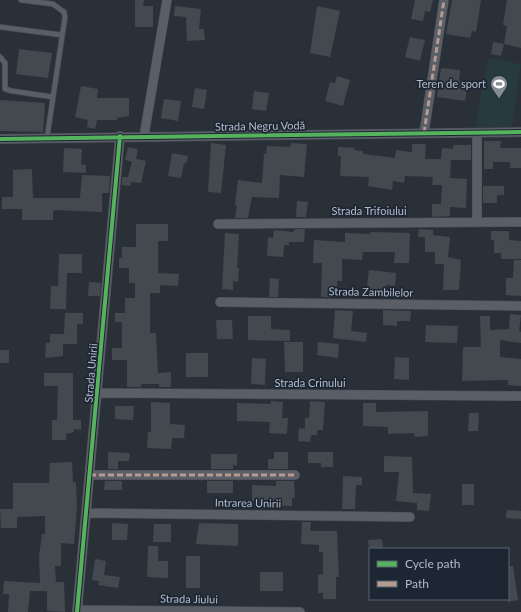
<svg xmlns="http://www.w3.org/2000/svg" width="521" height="612" font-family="Lato,sans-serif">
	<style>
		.green { fill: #273a3e }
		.building { fill: #444950 }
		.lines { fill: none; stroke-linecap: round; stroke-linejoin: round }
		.lane-casing { stroke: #484c53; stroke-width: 6 }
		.street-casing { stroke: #484c53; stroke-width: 10 }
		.lane { stroke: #5a5e66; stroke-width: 4.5 }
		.street { stroke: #5a5e66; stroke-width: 9 }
		.quiet { stroke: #b69a8f; stroke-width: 3; stroke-dasharray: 6 3; stroke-linecap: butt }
		.cycleway-casing { stroke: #1d2633; stroke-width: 6 }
		.cycleway { stroke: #56b35d; stroke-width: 4 }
		.labels { text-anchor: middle; stroke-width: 3.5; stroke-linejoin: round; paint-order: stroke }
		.poi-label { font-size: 11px; fill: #b4bcc9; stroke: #1d2633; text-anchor: end }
		.street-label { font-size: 11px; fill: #b4bcc9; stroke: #1d2633 }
	</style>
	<rect width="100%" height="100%" fill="#2a3038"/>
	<path class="green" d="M488,58L521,64L512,127H475Z"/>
	<path class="building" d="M135,0H144L143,6H153V27H135Z
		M415,0H433L430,12L425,11L423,21L411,19Z
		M452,0H481L476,32L472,31L470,38L446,34Z
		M507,0H521V48L504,44L507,26L503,25Z
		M175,6L201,9L199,29H204L205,40L187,41L186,17L174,16Z
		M317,6L340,11L330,57L310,53Z
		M410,37L425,40L420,61L405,57Z
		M493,42L504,44L501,56L491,54Z
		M19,49L52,53L48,78L16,74Z
		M441,68L460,70L459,81L468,82L465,101L437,97Z
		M337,76L350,80L343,106L325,101L330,82L335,83Z
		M81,86L98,89L97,98H129V116L117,118V120H97L95,129L87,127L88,120L75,117Z
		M195,88L207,90L204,109L192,107Z
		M254,91L269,93L266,111L252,109Z
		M164,99L181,101L178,121L161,118Z
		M0,100L45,103L43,132L0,131Z
		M484,141H501L500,148H521V168H510V162H493V169H484Z
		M211,143L226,145L221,193L208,192Z
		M291,143L307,144L304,177L280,175L279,198L252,197L248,218H235L237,206L235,205L238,180L262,183L264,154H266L267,146L290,147Z
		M412,144H426L425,159H441L442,148L453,149V145H471V160H451L450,178L467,179L466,208L450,207V216L432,217V204H441L442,185H432L433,177L405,176L404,183L393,181L392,190L368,186L369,177L340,176L341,156H338V147L355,148L354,150L363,151V154L395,158L396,150L412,152Z
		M128,147L138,149L136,159L146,161L141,183L131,182V186L122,185V177H128L132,162L125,160Z
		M64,148L82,149L81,164L86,165V173L63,172Z
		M172,153L188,156L186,164L184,163L181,178L168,176Z
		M32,169L33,198H80L82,175L110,176L109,193H102V212L56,210L53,211V220H22V209H2V197H13V170Z
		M483,186H504V195H497V203H483Z
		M297,201L308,202L306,217H296Z
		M136,224H168V241H158V273L179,274L178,286L160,285V293H150V333H156L158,373L171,372V387H159V384H141V387H127V360H112V348H122V322H115V313H125V298H135V283H129V268H119V258H122V247H136Z
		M305,229L304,242H289V245H284L283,257L267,256L268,237L273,238L274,230L293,232L295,229Z
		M419,229L433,230V235L450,237L448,257L461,260L459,290H443L444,264H435V252H425V237H418Z
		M491,231H509V240L521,241V259H501V253H494V240H491Z
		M370,232L410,233L409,263H394L395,252H363L362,260L342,259V281H337V293H332V297H321L322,263H313L314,240L345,242V233L370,234Z
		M225,233L239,234L237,268H239L238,282L233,281V290L222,289Z
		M59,254H82V273H67L66,309H50L51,286H58Z
		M514,260H521V296L506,295V278H513Z
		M369,270L396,273L395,286L386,285L384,298L366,295Z
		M270,278L279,279L278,297H269Z
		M89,282L101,283L100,296H88Z
		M335,310L353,311L351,331L367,333L366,342L333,338Z
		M383,310L411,311L410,321H397V326L383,325Z
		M65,313H83V324H77V344H63V356L45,358L46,343H50V334H64Z
		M510,314L521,315L519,331L521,332V343L500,340V357L521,359V386L508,385V380L462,381L463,347H481L480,316H490V330L509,329Z
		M248,316H271V329L290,330V341L248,340Z
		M216,320H232L233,339H217Z
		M426,325L458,326L457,343L425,342Z
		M284,342H303V372H285Z
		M318,342L339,344L338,358L317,355Z
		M0,350H9V363H0Z
		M186,353H208V377H186Z
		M395,357L409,358V380L394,379Z
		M252,358L266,359L265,385L251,384Z
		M44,373H73V420H81V430L74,429V432L66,434V440H52V420H57L58,386H44Z
		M271,401L283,402L282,418H288L287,434L269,433L270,422L237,421V403L271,404Z
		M310,401L325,402L323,430H317V435H311L310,442L298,441L299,428L305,429V418H309Z
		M151,402L170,403V424L185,425L184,438H172L171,449L147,448L148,432H151Z
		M363,403H376V412L428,411V436L415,437L414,433L388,434V427L363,426Z
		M115,406H134L133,420L115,419Z
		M469,413H479L478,431H468Z
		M108,452L130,453L129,461H118V469H108Z
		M274,452H288V469H268V459H274Z
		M308,452H333V467H321V463H308Z
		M211,454H237V466L233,465V469H211Z
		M384,456L412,457L413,493L431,494L429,511L417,510V503L396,501L399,472H384Z
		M72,462L73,482H76L77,508L74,544L61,543V566H55L56,582H64L65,612L47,611V591H30L28,612H8L9,594H3L4,581L40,583L39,556L42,534H45V516L19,517H17V528H1L0,509H13V483H49L50,463Z
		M343,476L362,477V485H356L355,509H342Z
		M105,481H122V490H104Z
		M207,481H233V493H207Z
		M276,481H294L295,498H292V506L258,505V501H252V485L276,486Z
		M462,484H474V505H462Z
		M507,510L521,511V519L506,518Z
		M302,522H311L310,531H337L339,577H336V599H323V593H318V575L323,574V552H319V545L301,544Z
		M112,523L128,524L127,540H112Z
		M199,523L238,524V546L196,544Z
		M154,524H171V542H153Z
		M382,539L383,549H369L368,540Z
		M148,546H158V561H168V578L147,577Z
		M186,556H200V588H186Z
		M95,559L106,561L104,575L120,577L118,588L98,585L99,581L92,580Z
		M508,566H513L518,600L508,602Z
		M260,572H283V591H260Z"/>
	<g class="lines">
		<defs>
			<path id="lane" d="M21,0L53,4L64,12L65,17L47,138
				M0,27L62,35
				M0,57L5,63V89L12,91L53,97"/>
			<path id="street" d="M424,133L444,0
				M144,136L167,0
				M0,139L521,132
				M477,222V133
				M218,224L521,222
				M220,302L521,306
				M98,393L521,396
				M90,475H295
				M86,513L410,517
				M77,610L300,612
				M77,612L120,136"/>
		</defs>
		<use href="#lane" class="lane-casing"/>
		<use href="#street" class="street-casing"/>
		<use href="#lane" class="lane"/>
		<use href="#street" class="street"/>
		<path class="quiet" d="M424,133L444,0
			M90,475H295"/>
		<defs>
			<path id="cycleway" d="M0,139L521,132
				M77,612L120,136"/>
		</defs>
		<use href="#cycleway" class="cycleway-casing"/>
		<use href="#cycleway" class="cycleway"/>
	</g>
	<defs>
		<symbol id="stadium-pin" viewBox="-11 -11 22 30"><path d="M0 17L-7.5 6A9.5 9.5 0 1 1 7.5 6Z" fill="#848b96" stroke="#1d2633"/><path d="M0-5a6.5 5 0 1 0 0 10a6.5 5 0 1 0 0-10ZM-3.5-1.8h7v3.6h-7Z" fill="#fff"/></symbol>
	</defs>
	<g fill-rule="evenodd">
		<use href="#stadium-pin" x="489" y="74" width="20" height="27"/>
	</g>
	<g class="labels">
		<g class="poi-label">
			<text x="486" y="88">Teren de sport</text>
		</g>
		<g class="street-label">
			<text transform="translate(260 126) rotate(-1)" y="4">Strada Negru Vodă</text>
			<text x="369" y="215">Strada Trifoiului</text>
			<text transform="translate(371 292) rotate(1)" y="4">Strada Zambilelor</text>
			<text transform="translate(91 373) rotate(-85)" y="4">Strada Unirii</text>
			<text x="310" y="387">Strada Crinului</text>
			<text transform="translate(248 503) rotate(1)" y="4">Intrarea Unirii</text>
			<text transform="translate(189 599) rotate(1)" y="4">Strada Jiului</text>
		</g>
	</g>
	<rect x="369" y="548" width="140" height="52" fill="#1d2633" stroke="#59626f"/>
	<rect x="377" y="561" width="20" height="6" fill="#56b35d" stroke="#59626f"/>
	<text x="405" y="568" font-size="12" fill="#b4bcc9">Cycle path</text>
	<rect x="377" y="581" width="20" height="6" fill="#b69a8f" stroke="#59626f"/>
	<text x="405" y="588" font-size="12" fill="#b4bcc9">Path</text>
</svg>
